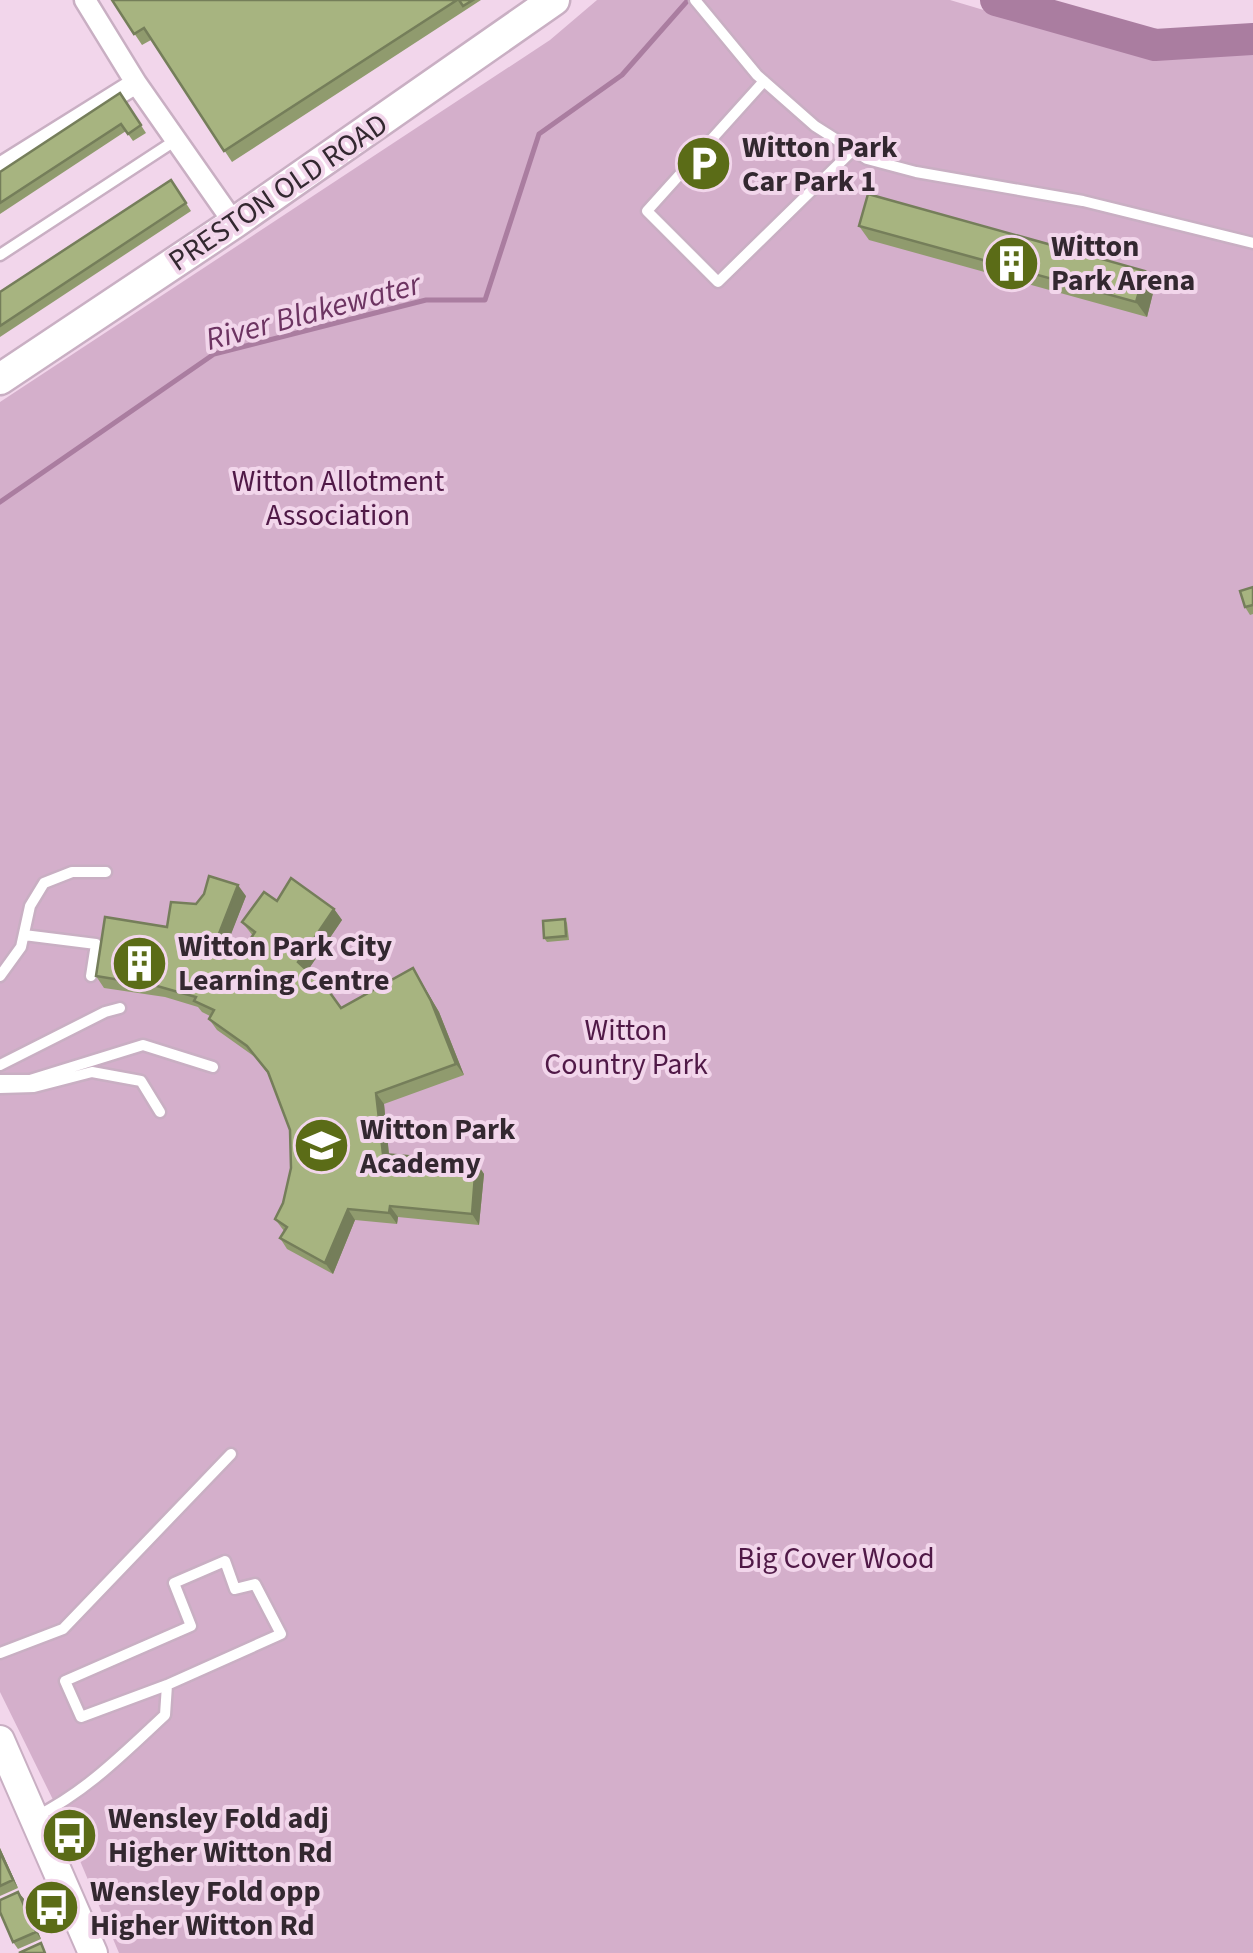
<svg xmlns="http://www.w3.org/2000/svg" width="1253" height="1953" font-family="'Source Sans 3',sans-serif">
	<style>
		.green { fill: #d4afcb }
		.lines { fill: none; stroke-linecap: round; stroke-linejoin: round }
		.stream { stroke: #aa7da0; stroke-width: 5 }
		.river { stroke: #aa7da0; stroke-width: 32 }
		.lane-casing { stroke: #c9afc3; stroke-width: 15 }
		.street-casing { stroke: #c9afc3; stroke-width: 25 }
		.secondary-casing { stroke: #c9afc3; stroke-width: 32 }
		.primary-casing { stroke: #c9afc3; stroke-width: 35 }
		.lane { stroke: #fff; stroke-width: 10 }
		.street { stroke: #fff; stroke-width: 20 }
		.secondary { stroke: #fff; stroke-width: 28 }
		.primary { stroke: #fff; stroke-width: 30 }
		.wall { fill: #909b6e }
		.shaded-wall { fill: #757e5a }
		.building { fill: #a7b480; stroke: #757e5a; stroke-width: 2.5 }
		.labels { text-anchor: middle; stroke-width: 8; stroke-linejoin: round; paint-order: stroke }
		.poi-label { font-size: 30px; font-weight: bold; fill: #332830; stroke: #f2d6eb; text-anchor: start }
		.street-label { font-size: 30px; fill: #332830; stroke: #f2d6eb }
		.park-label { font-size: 30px; fill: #501947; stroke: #f2d6eb }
		.water-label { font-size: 32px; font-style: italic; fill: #6d3462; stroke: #f2d6eb }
	</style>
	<rect width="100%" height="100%" fill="#f2d6eb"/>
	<path class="green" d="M597,0H950L1129,53L1253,51V1953H119L61,1816L0,1692V402L550,40Z"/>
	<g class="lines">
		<path class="stream" d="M0,502L214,354L426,300H485L539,134L622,75L688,0"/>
		<path class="river" d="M996,0L1155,45L1253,39"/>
		<defs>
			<path id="lane" d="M695,0L757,75L815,126L867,159L916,172L1083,201L1253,243
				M764,81L647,211L718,282L854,149
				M0,255L176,140
				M24,935L96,944L91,976
				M0,976L21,947L30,906L44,883L72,872H106
				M0,1065L105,1012L120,1008
				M0,1080H30L143,1045L213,1067
				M0,1088L34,1087L92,1072L141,1081L160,1112
				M0,1653L63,1629L231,1454
				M35,1817C86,1792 124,1753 165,1715L167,1685L281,1634L255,1584L235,1589L225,1561L174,1583L191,1626L65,1681L81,1717L167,1685"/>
			<path id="street" d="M85,0L136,83L234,223
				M0,168L136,83"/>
			<path id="secondary" d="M0,1740L93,1953"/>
			<path id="primary" d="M0,379L234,223L554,0"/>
		</defs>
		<use href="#lane" class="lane-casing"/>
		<use href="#street" class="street-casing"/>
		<use href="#secondary" class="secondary-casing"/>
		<use href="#primary" class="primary-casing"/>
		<use href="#lane" class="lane"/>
		<use href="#street" class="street"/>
		<use href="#secondary" class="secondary"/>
		<use href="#primary" class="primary"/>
	</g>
	<path class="wall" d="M112,0H481L232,162L151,40L142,45Z
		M120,93L146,133L133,141L126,131L0,214V172Z
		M171,180L191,211L0,337V292Z
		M859,226L1155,285L1147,317L869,240Z
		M1253,587V614L1250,615L1245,607Z
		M246,896L223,953L238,958L253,936L242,922L277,901L334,909L342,920L308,970L341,1008L413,968L439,1012L464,1075L384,1104L389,1155L476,1162L484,1174L479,1225L398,1217L397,1224L355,1220L333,1274L287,1249L280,1238L284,1231L275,1219L283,1203L291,1168L290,1130L268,1074L255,1057L217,1030L209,1019L210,1016L202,1012L198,1007L165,997L104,988L96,976L167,927L196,904Z
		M565,919L567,923L569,940L547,942L544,938Z
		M0,1848L18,1888L0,1896Z
		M18,1892L24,1899L41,1939L18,1949L13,1942Z"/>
	<path class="shaded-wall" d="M1145,271L1155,285L1147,317L1136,302Z
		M238,885L246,896L221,960L213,949Z
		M334,909L342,920L306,973L298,962Z
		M413,968L439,1012L464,1075L456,1064Z
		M376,1093L384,1104L390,1165L383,1154Z
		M476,1162L484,1174L479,1225L472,1214Z
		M390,1206L398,1217L397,1224L389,1213Z
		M348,1209L355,1220L333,1274L325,1263Z
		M0,1848L18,1888L13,1880L0,1852Z
		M18,1892L24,1899L41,1939L36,1932Z"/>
	<path class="building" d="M112,0H457L224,151L144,28L134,34Z
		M459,0H473L463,6Z
		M120,93L141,125L128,134L121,124L0,203V172Z
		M171,180L186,203L0,326V292Z
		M868,194L1145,271L1136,302L859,226Z
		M1253,587V605L1245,607L1240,591Z
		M209,876L238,885L213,949L238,958L255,932L242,922L264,892L277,901L291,878L334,909L298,962L328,990L341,1008L413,968L431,1001L456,1064L376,1093L383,1154L476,1162L472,1214L390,1206L389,1213L348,1209L325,1263L280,1238L287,1227L275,1219L283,1203L291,1168L290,1130L268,1072L247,1046L209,1019L214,1010L194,1001L196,997L157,986L96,976L105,917L167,927L171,902L196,904L204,894Z
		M565,919L566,936L544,938L543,921Z
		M0,1852L13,1880L0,1886Z
		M18,1892L36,1932L13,1942L0,1912V1900Z
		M41,1943L45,1953H19Z"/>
	<defs>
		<symbol id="parking-disc" viewBox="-11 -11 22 22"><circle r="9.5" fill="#5b6c17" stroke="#f2d6eb"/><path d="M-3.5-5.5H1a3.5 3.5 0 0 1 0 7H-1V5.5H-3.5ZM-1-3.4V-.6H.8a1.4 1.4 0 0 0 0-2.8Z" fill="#fff"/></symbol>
		<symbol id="building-disc" viewBox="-11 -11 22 22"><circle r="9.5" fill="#5b6c17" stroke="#f2d6eb"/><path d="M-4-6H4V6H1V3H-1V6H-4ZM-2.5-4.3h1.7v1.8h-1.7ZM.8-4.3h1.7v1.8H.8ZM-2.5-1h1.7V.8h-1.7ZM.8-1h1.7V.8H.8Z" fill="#fff"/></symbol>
		<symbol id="school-disc" viewBox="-11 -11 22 22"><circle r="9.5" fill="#5b6c17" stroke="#f2d6eb"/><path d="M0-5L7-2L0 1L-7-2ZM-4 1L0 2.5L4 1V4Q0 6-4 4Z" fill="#fff"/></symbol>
		<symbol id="bus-disc" viewBox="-11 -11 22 22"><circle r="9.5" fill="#5b6c17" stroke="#f2d6eb"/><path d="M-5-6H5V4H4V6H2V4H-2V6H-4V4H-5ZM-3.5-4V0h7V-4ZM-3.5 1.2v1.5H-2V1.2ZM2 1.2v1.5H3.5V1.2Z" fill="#fff"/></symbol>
	</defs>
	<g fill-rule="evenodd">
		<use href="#parking-disc" x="672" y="132" width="63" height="63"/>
		<use href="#building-disc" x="980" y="232" width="63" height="63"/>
		<use href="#building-disc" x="108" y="932" width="63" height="63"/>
		<use href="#school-disc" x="290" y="1114" width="63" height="63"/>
		<use href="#bus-disc" x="38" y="1804" width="63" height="63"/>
		<use href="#bus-disc" x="20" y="1876" width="63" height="63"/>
	</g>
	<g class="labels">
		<g class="poi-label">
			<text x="742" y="157">Witton Park<tspan x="742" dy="34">Car Park 1</tspan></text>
			<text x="1051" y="256">Witton<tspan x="1051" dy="34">Park Arena</tspan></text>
			<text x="178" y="956">Witton Park City<tspan x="178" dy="34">Learning Centre</tspan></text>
			<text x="360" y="1139">Witton Park<tspan x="360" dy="34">Academy</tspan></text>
			<text x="108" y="1828">Wensley Fold adj<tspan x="108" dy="34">Higher Witton Rd</tspan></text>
			<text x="90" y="1901">Wensley Fold opp<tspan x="90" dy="34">Higher Witton Rd</tspan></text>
		</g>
		<g class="street-label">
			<text transform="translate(278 192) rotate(-34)" y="10">PRESTON OLD ROAD</text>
		</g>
		<g class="park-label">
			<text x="338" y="491">Witton Allotment<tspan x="338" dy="34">Association</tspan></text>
			<text x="626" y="1040">Witton<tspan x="626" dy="34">Country Park</tspan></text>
			<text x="836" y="1568">Big Cover Wood</text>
		</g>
		<g class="water-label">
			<text transform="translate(313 311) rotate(-15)" y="11">River Blakewater</text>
		</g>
	</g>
</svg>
